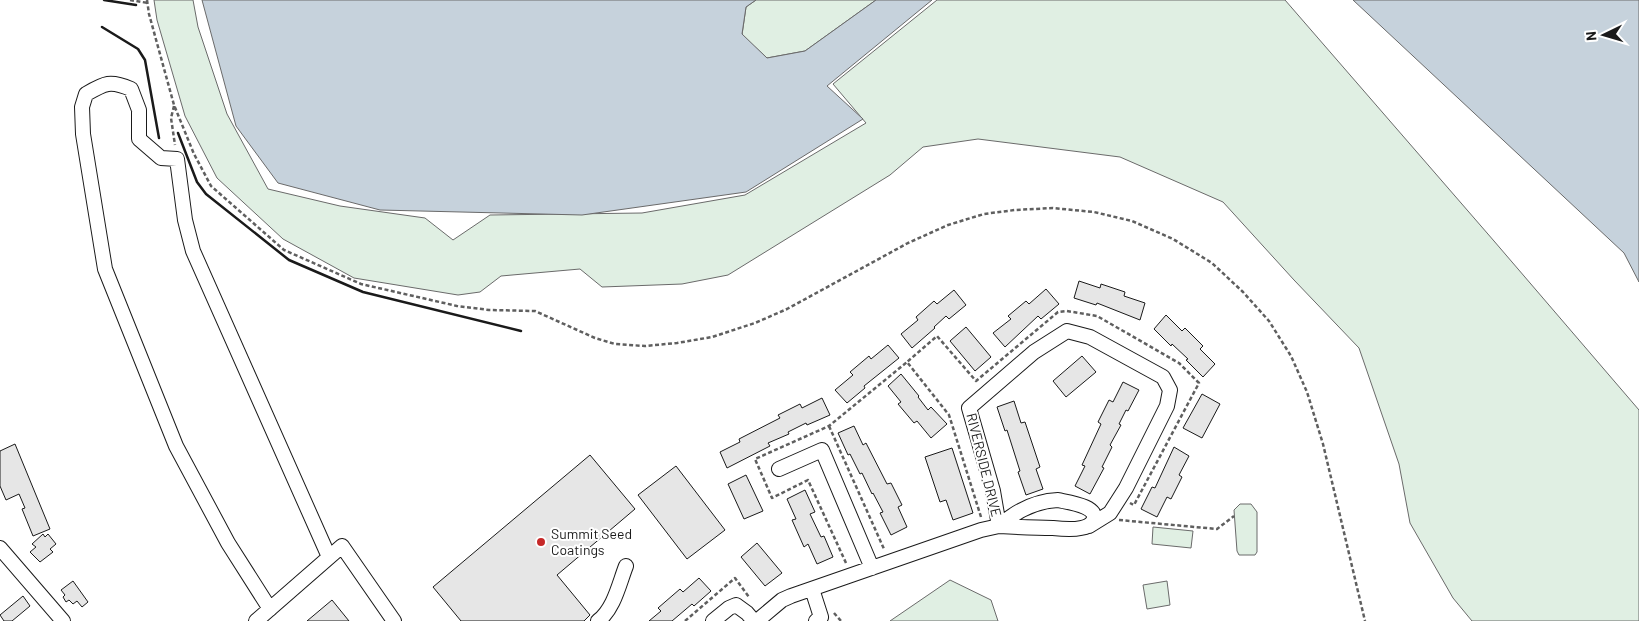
<svg xmlns="http://www.w3.org/2000/svg" width="1639" height="621" font-family="Barlow,sans-serif">
	<style>
		.green { fill: #e0efe3; stroke: #6a6a6a }
		.water { fill: #c6d2dc; stroke: #6a6a6a }
		.building { fill: #e6e6e6; stroke: #1a1a1a }
		.lines { fill: none; stroke-linecap: round; stroke-linejoin: round }
		.minor-casing { stroke: #1a1a1a; stroke-width: 16 }
		.path { stroke: #5f5f5f; stroke-width: 2.5; stroke-dasharray: 4 2.5; stroke-linecap: butt }
		.minor { stroke: #fff; stroke-width: 14 }
		.wall { stroke: #1a1a1a; stroke-width: 2.5 }
		.poi-dot { fill: #c62828; stroke: #fff; stroke-width: 2 }
		.labels { text-anchor: middle; stroke-width: 4; stroke-linejoin: round; paint-order: stroke }
		.street-label { font-size: 14px; fill: #1a1a1a; stroke: #fff }
		.poi-label { font-size: 14px; fill: #1a1a1a; stroke: #fff; text-anchor: start }
	</style>
	<rect width="100%" height="100%" fill="#fff"/>
	<path class="green" d="M154,0H193L198,27L227,114L268,189L340,206L425,218L453,240L490,215L642,213L745,195L866,123L833,84L937,0H1285L1494,241L1639,410V621H1472L1453,598L1410,523L1399,464L1359,348L1294,280L1223,202L1120,157L978,139L923,147L890,175L728,275L682,284L602,287L580,269L501,276L480,292L458,295L354,278L283,239L217,178L185,116L157,20Z
		M756,0H876L805,51L767,58L742,35L746,7Z
		M1240,504H1251L1257,512V552L1255,555H1239L1237,551L1234,510Z
		M1153,527L1193,531L1191,548L1152,544Z
		M950,580L991,600L998,621H890Z
		M1167,581L1170,605L1147,609L1143,585Z"/>
	<path class="water" d="M202,0H756L746,7L742,34L767,58L805,51L876,0H932L827,86L863,119L746,192L582,215L380,210L278,183L236,126Z
		M1353,0H1639V282L1624,253Z"/>
	<path class="building" d="M1079,281L1100,288L1101,284L1125,292L1124,296L1145,303L1140,320L1097,303L1096,305L1074,298Z
		M1046,289L1059,304L1041,319L1038,316L1005,347L993,333L1011,319L1008,316L1026,301L1029,304Z
		M954,290L966,305L949,319L946,316L934,327L935,328L912,348L901,334L918,320L916,317L934,301L937,304Z
		M1166,315L1182,331L1185,328L1203,346L1200,349L1215,364L1203,377L1186,360L1188,359L1172,344L1171,346L1154,329Z
		M966,327L991,357L975,371L950,341Z
		M888,345L899,358L864,386L865,388L847,403L835,390L853,375L850,372L869,356L871,359Z
		M1082,356L1096,372L1066,397L1053,381Z
		M901,374L919,396L918,397L928,410L931,407L947,424L931,438L917,421L914,423L898,404L901,402L888,386Z
		M1123,382L1139,390L1128,411L1126,410L1119,424L1121,425L1110,445L1112,447L1102,467L1104,468L1090,494L1075,486L1085,466L1082,465L1101,424L1098,422L1109,400L1113,402Z
		M1202,394L1220,404L1202,438L1183,428Z
		M822,398L830,415L807,425L806,423L788,432L789,434L768,443L770,446L727,468L720,452L740,442L739,439L780,418L778,415L800,404L802,408Z
		M1014,401L1021,423L1025,422L1040,467L1036,469L1043,489L1026,495L1018,472L1020,471L1007,430L1005,431L997,407Z
		M854,426L863,445L866,443L887,484L891,483L902,505L898,507L907,527L891,535L880,513L883,512L873,493L872,494L862,473L860,474L850,454L848,455L838,433Z
		M15,444L50,529L33,536L22,509L25,508L19,494L6,500L0,486V451Z
		M1174,447L1189,456L1179,475L1182,477L1171,499L1167,497L1157,517L1141,509L1152,487L1155,488Z
		M952,448L973,513L953,520L946,500L940,502L925,457Z
		M590,455L635,509L557,575L590,615L584,621H461L433,587Z
		M676,466L725,530L687,559L638,495Z
		M746,475L763,511L744,519L728,484Z
		M805,490L815,512L810,514L821,537L824,536L833,557L817,564L808,544L804,547L792,520L796,519L787,499Z
		M43,534L45,537L48,534L56,544L50,549L53,552L40,562L30,552L36,547L32,544Z
		M757,543L782,573L765,586L741,557Z
		M699,578L711,591L694,606L692,604L672,621H649L661,611L658,608L680,589L683,592Z
		M73,581L88,602L82,607L77,601L73,604L69,600L66,602L63,597L65,595L61,590Z
		M23,596L30,606L12,621H4L0,615Z
		M332,600L349,621H307Z"/>
	<g class="lines">
		<defs>
			<path id="minor" d="M779,469L822,450L872,568
				M1058,500C1066,502 1101,506 1093,521C1090,526 1086,527 1081,528C1072,530 1062,529 1053,528C1035,528 1017,527 999,526C1016,511 1034,501 1058,500Z
				M0,548L63,621
				M812,589L821,617L816,621
				M270,609L228,543L176,446L105,269L83,134L82,107L86,94C105,83 110,80 131,89L139,110V139L161,158L177,159L185,220L193,251L329,557
				M256,621L342,546L394,621
				M598,621C614,609 619,584 626,566
				M713,621L729,608L736,605L747,613L754,621
				M757,621L782,600L791,596L981,530L999,526L993,491L969,408L1034,352L1067,331L1090,337L1163,377L1170,390L1167,406L1126,488L1110,513L1089,526"/>
		</defs>
		<use href="#minor" class="minor-casing"/>
		<path class="path" d="M130,0L148,3
			M147,0L149,14L174,105L194,154L211,186L284,250L361,284L457,306L489,310L535,311L595,338L615,344L645,346L677,343L712,337L755,323L787,309L908,243L948,225L984,214L1015,210L1053,208L1094,212L1132,221L1173,239L1212,263L1243,292L1269,321L1291,356L1307,392L1323,444L1365,621
			M174,106L171,118L175,145
			M829,426L884,549
			M981,517L949,415L907,362L937,336L976,381L1058,312L1067,311L1097,316L1179,363L1199,383L1134,505L1130,503
			M1119,520L1217,529L1234,516
			M846,563L808,480L772,498L755,459L829,426L907,362
			M834,613L841,621
			M685,621L735,578L749,597"/>
		<use href="#minor" class="minor"/>
		<path class="wall" d="M104,0L136,5
			M102,27L138,49L145,60L159,138
			M178,133L197,182L206,194L289,260L363,292L521,331"/>
	</g>
	<circle class="poi-dot" cx="541" cy="542" r="5"/>
	<g class="labels">
		<g class="street-label">
			<text transform="translate(984 465) rotate(76)" y="5">RIVERSIDE DRIVE</text>
		</g>
		<g class="poi-label">
			<text x="551" y="539">Summit Seed<tspan x="551" dy="16">Coatings</tspan></text>
		</g>
	</g>
	<g transform="translate(1604 35) rotate(265)" stroke="#ffffff" stroke-width="4" paint-order="stroke">
	<path d="M0-4L9 19L0 12L-9 19Z" fill="#1a1a1a"/>
	<text y="-8" font-size="14" font-weight="bold" text-anchor="middle" fill="#1a1a1a">N</text>
	</g>
</svg>
